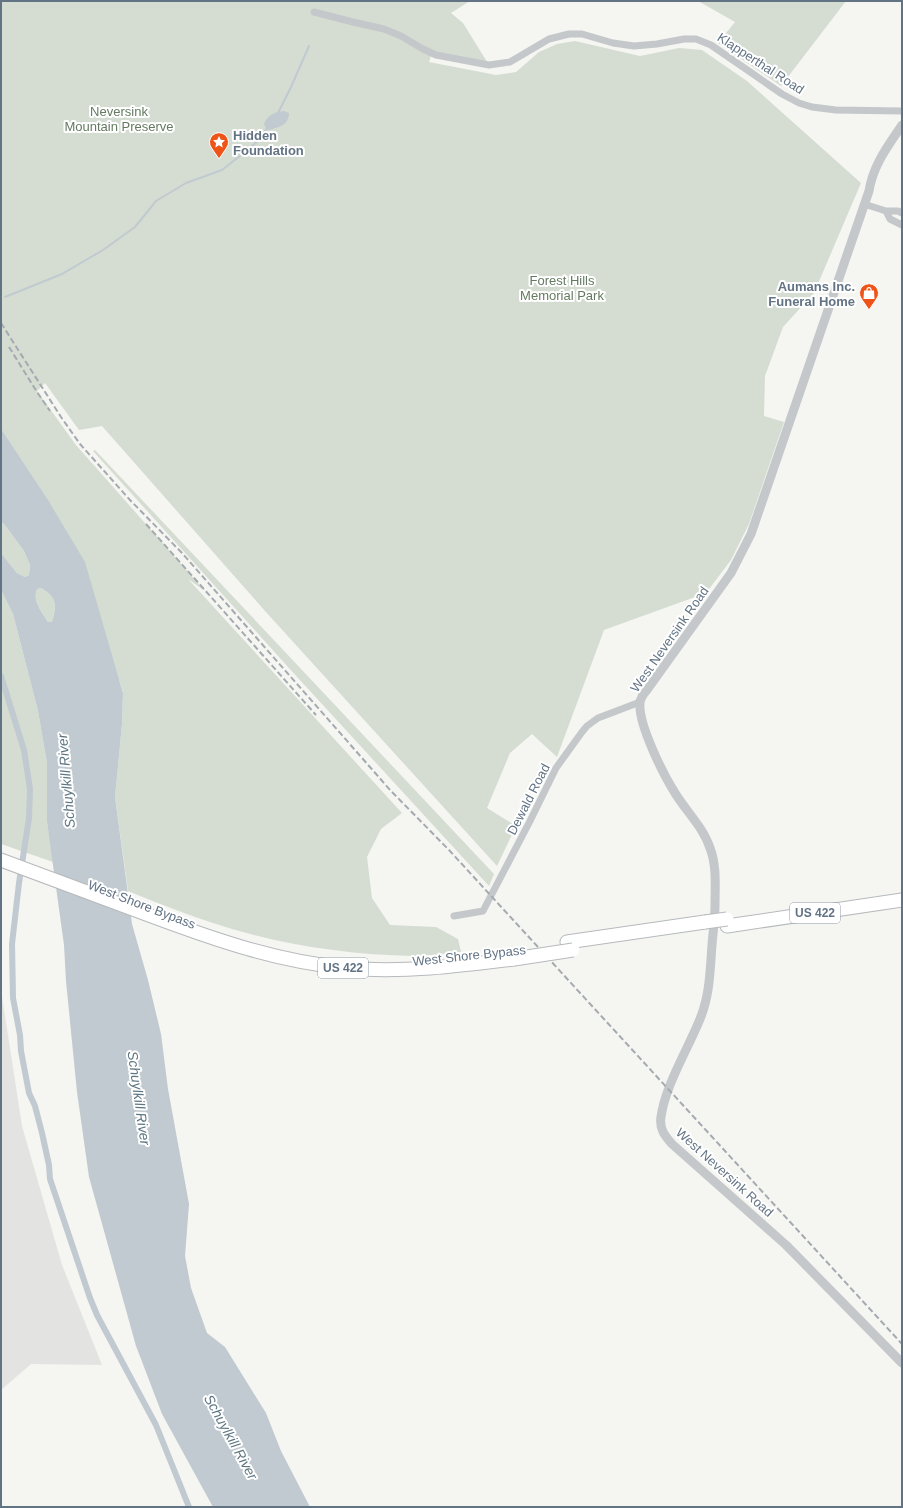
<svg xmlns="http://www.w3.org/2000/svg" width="903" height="1508" font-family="Arial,sans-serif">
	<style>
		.built { fill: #e3e4e2 }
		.green { fill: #d5ddd2 }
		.water { fill: #c0cad0; fill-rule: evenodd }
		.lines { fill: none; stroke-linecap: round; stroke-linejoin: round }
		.stream { stroke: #c0cad0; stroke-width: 2 }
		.canal { stroke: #c0cad0; stroke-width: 6 }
		.motorway-casing { stroke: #b6babd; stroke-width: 15 }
		.minor { stroke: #c4c8cb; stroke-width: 7 }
		.tertiary { stroke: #c4c8cb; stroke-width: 9 }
		.motorway { stroke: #fff; stroke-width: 13 }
		.rail { stroke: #a4aab0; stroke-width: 2; stroke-dasharray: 6 3; stroke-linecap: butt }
		.motorway-bridge-casing { stroke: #b6babd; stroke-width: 15; stroke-linecap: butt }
		.motorway-bridge { stroke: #fff; stroke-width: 13 }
		.labels { text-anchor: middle; stroke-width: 4; stroke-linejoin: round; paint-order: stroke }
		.shield { fill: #fff; stroke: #919da9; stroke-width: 1 }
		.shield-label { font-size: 12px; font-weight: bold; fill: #627384 }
		.street-label { font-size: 13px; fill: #627384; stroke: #fff }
		.park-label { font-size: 13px; fill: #657b61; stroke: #fff }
		.poi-label { font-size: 13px; font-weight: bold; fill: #627384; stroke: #fff; text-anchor: start }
		.water-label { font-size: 14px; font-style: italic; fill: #5e7682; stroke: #fff }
	</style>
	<rect width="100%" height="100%" fill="#f5f5f1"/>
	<path class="built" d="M1,990L22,1126L62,1265L102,1365L31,1364L1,1390Z"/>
	<path class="green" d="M1,1H470L451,13L463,23L489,65L432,53L429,62L496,75L516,72L539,52L557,44L575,41L640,56L679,48L702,50L747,81L861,183L814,293L783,327L765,376L764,416L784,422L749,524L731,560L706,593L604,630L557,757L532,734L510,753L487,808L516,826L497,866L265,611L102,426L79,430L45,383L37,391L76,445L205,591L188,579L402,813L381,829L367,857L372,898L390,925L436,927L458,939L461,952C445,953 429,956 413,956C355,955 295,947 239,931C201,920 164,906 128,891L115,797L122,724L123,692L110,651L1,461Z
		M698,1H846L781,86L718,43L735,22Z
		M95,450L494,874L489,886L288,667L93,451Z
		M1,522L4,524L24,551L30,565L29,575L25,577L17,573L1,553Z
		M41,588C57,597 57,605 52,622H48C42,612 32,601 37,589Z
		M1,590L13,614L38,711L47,763V822L53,862L1,844Z"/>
	<path class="water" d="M284,111L289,113C289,125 279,127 269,130L266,129L264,124C268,114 275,112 284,111Z
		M1,429L48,500L85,562L123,693L122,724L115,797L132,924L148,980L161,1034L168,1089L189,1204L185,1256L191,1288L207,1333L225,1347L266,1413L281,1451L310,1507H213L162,1414L136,1346L89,1177L77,1092L66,981L64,945L47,822V763L38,711L13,614L1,590V553L17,573L25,577L29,575L30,565L24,551L4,524L1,522ZM41,588C57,597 57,605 52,622H48C42,612 32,601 37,589Z"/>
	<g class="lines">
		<path class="stream" d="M278,113L291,87L309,46
			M5,297L62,274L103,250L135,227L156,201L186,183L222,170L241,155L258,141L267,128"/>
		<path class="canal" d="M1,676L24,750L30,789L29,818L19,883L12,944L13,998L20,1035L21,1051L29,1093L35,1106L42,1133L49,1165L50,1179L90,1298L97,1315L156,1425L189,1507"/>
		<defs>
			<path id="motorway" d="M1,860C52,879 103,898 154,917C216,940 279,962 346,968C402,973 458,966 514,959
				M727,926L902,900
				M567,942L705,922"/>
		</defs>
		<use href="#motorway" class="motorway-casing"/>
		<path class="minor" d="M314,12L353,22L384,29L401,36L423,49L436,55L489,65L510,62L549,39L569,34H582L613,43L634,46L657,44L684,39H696L711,45L782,94L799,103L812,107L836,110L902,111
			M864,204L886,211
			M902,213L898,211H886L890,219L902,225
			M454,916L483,911L530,821L556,768L582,732L587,726L598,718L640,702"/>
		<path class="tertiary" d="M902,125C888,146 873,165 869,191L751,534L731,573L647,690C644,693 640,699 640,703C638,724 663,774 675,793C686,811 703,827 710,848C717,866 715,887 715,905C715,918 713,932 712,945C710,970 710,995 700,1019C688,1049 665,1086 661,1117C659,1129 665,1136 672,1144L786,1245L902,1363"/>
		<use href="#motorway" class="motorway"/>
		<path class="rail" d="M1,323L61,417L80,444L130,500L182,553L391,791L449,850L902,1344
			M9,347L37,392L50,411
			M146,524L316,715"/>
		<defs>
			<path id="motorway-bridge" d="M705,922L727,919
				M514,959L573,950"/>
		</defs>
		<use href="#motorway-bridge" class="motorway-bridge-casing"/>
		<use href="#motorway-bridge" class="motorway-bridge"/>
	</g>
	<defs>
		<symbol id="sight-pin" viewBox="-11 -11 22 30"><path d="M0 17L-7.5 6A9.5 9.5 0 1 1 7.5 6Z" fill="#ee5318" stroke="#fff"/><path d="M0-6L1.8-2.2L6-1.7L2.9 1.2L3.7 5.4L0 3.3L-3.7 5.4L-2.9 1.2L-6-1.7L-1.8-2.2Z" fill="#fff"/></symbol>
		<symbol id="shop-pin" viewBox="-11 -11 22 30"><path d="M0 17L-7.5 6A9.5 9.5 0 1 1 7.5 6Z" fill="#ee5318" stroke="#fff"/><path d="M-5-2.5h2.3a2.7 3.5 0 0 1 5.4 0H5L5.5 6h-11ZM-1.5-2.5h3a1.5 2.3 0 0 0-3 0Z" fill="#fff"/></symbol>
	</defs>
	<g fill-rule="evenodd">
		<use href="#sight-pin" x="208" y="131" width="22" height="30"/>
		<use href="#shop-pin" x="858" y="282" width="22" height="30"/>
	</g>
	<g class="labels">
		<g class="shield">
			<rect x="790" y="903" width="50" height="20" rx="3"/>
			<rect x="318" y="958" width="50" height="20" rx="3"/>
		</g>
		<g class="shield-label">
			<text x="815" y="917">US 422</text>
			<text x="343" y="972">US 422</text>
		</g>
		<g class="street-label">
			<text transform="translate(761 63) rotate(33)" y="5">Klapperthal Road</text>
			<text transform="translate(669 639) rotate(-55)" y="5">West Neversink Road</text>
			<text transform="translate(528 799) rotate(-63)" y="5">Dewald Road</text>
			<text transform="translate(142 904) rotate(21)" y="5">West Shore Bypass</text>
			<text transform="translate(469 955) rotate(-6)" y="5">West Shore Bypass</text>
			<text transform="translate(725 1172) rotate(42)" y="5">West Neversink Road</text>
		</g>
		<g class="park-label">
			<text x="119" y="116">Neversink<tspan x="119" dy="15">Mountain Preserve</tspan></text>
			<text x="562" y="285">Forest Hills<tspan x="562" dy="15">Memorial Park</tspan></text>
		</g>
		<g class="poi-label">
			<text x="233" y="140">Hidden<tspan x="233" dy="15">Foundation</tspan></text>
			<text x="855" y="291" text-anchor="end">Aumans Inc.<tspan x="855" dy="15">Funeral Home</tspan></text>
		</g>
		<g class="water-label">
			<text transform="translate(66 781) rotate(-95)" y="5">Schuylkill River</text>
			<text transform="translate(139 1098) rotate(82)" y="5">Schuylkill River</text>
			<text transform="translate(231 1437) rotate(61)" y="5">Schuylkill River</text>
		</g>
	</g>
	<rect width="903" height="1508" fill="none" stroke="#627384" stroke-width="4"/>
</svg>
